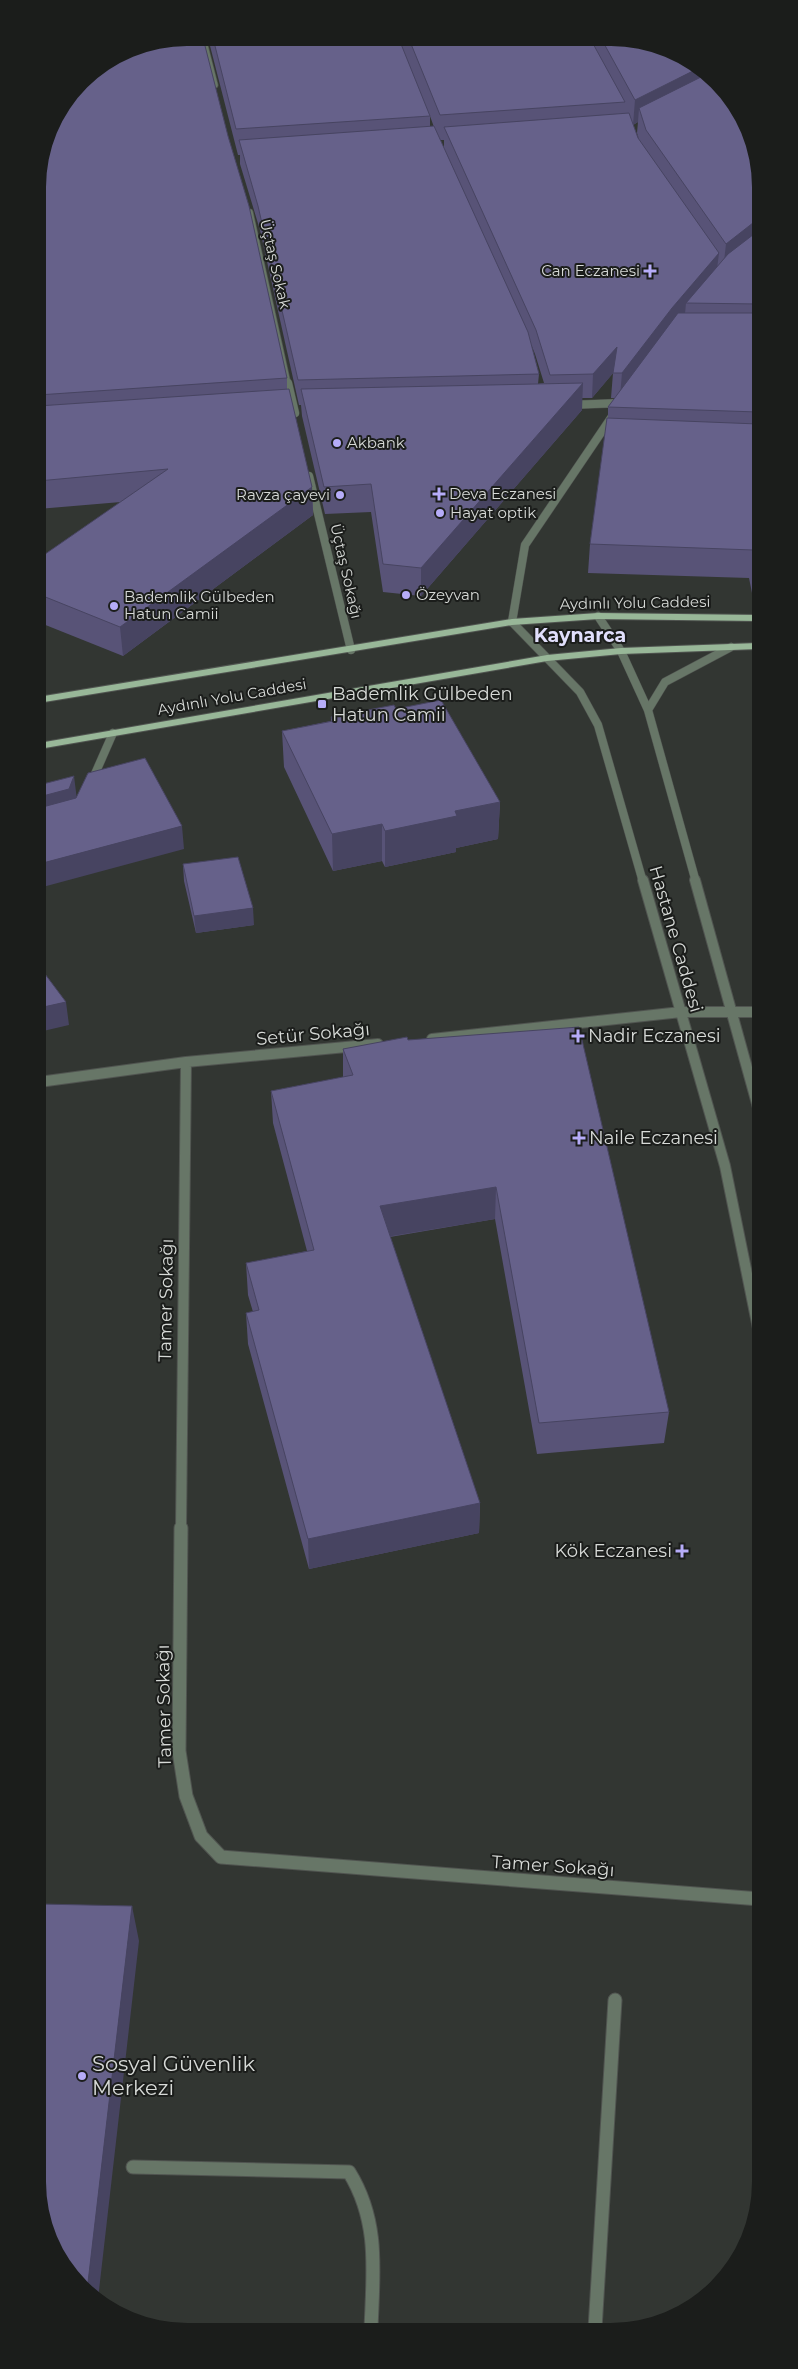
<svg xmlns="http://www.w3.org/2000/svg" width="798" height="2369" font-family="Montserrat,sans-serif">
	<style>
		.lines { fill: none; stroke-linecap: round; stroke-linejoin: round }
		.lane-far1-casing { stroke: #505450; stroke-width: 9 }
		.lane-casing { stroke: #505450; stroke-width: 15 }
		.street-far3-casing { stroke: #505450; stroke-width: 7 }
		.street-far2-casing { stroke: #505450; stroke-width: 9 }
		.street-far1-casing { stroke: #505450; stroke-width: 12 }
		.street-casing { stroke: #505450; stroke-width: 15 }
		.primary-casing { stroke: #505450; stroke-width: 2 }
		.lane-far1 { stroke: #677667; stroke-width: 8 }
		.lane { stroke: #677667; stroke-width: 13 }
		.street-far3 { stroke: #677667; stroke-width: 5.5 }
		.street-far2 { stroke: #677667; stroke-width: 8 }
		.street-far1 { stroke: #677667; stroke-width: 10 }
		.street { stroke: #677667; stroke-width: 13 }
		.primary { fill: #98b798; fill-rule: evenodd }
		.wall { fill: #585377; fill-rule: evenodd }
		.shaded-wall { fill: #474461 }
		.building { fill: #66618a; stroke: #474461 }
		.poi-dot { fill: #b6acf8; stroke: #1b1d1b; stroke-width: 2 }
		.labels { text-anchor: middle; stroke-width: 4; stroke-linejoin: round; paint-order: stroke }
		.far-street-label { font-size: 15px; fill: #d7dad7; stroke: #1b1d1b }
		.far-poi-label { font-size: 15px; fill: #d7dad7; stroke: #1b1d1b; text-anchor: start }
		.poi-label { font-size: 18px; fill: #d7dad7; stroke: #1b1d1b; text-anchor: start }
		.street-label { font-size: 18px; fill: #d7dad7; stroke: #1b1d1b }
		.far-district-label { font-size: 19px; font-weight: bold; fill: #e1dffc; stroke: #1b1d1b }
		.near-poi-label { font-size: 21px; fill: #d7dad7; stroke: #1b1d1b; text-anchor: start }
	</style>
	<rect width="100%" height="100%" fill="#323632"/>
	<g class="lines">
		<defs>
			<path id="lane-far1" d="M91,783L113,733"/>
			<path id="lane" d="M133,2167L349,2172C380,2222 373,2273 371,2329
				M595,2329L615,2000"/>
			<path id="street-far3" d="M203,38L215,85
				M250,212L288,384"/>
			<path id="street-far2" d="M288,383L295,413
				M568,405L621,403
				M613,415L525,545L512,622L580,692L598,725L643,882
				M309,476L351,650
				M598,616L621,651L648,710L696,882
				M648,710L665,682L731,647"/>
			<path id="street-far1" d="M643,880L725,1166L759,1333
				M695,880L759,1111
				M432,1039L681,1012H759
				M39,1082L186,1062L378,1044
				M181,1529L186,1062"/>
			<path id="street" d="M181,1528L179,1751L186,1796L201,1836L221,1857L760,1899"/>
			<path id="primary" d="M598,613L758,615V621L598,619L512,625L38,703V697L512,619Z
				M758,643V649L621,654L547,661L39,749V743L547,655L621,648Z"/>
		</defs>
		<use href="#lane-far1" class="lane-far1-casing"/>
		<use href="#lane" class="lane-casing"/>
		<use href="#street-far3" class="street-far3-casing"/>
		<use href="#street-far2" class="street-far2-casing"/>
		<use href="#street-far1" class="street-far1-casing"/>
		<use href="#street" class="street-casing"/>
		<use href="#primary" class="primary-casing"/>
		<use href="#lane-far1" class="lane-far1"/>
		<use href="#lane" class="lane"/>
		<use href="#street-far3" class="street-far3"/>
		<use href="#street-far2" class="street-far2"/>
		<use href="#street-far1" class="street-far1"/>
		<use href="#street" class="street"/>
		<use href="#primary" class="primary"/>
	</g>
	<path class="wall" d="M208,38L640,40L758,158V614L756,613L749,578L588,573L590,544L608,418V407L615,398H611L613,373L592,398H582V410L421,596L383,592L371,512L325,514L302,416L301,405H299L260,230L240,164V155H238ZM430,116L435,130L430,127ZM638,122L637,133L639,139L633,125ZM440,140H444V148ZM531,344L535,354L544,383L538,384L539,374Z
		M38,177L287,378V389L312,487L313,515L123,656L38,622V559L121,502L38,509Z
		M396,709L500,802L498,839L456,848V852L385,867L382,861L333,871L284,767L282,731L331,721V717Z
		M183,864L254,925L196,933L184,881Z
		M408,1040L669,1412L664,1443L537,1454L495,1219L390,1237L480,1503L479,1533L309,1569L248,1344L246,1313L253,1312L248,1295L246,1263L307,1251L273,1123L271,1091L343,1077V1049Z"/>
	<path class="shaded-wall" d="M699,68L717,82L639,108L638,122L633,125L635,100Z
		M758,219L756,245L723,270L726,244Z
		M719,253L716,277L686,303L685,314L620,397L622,373L672,308Z
		M617,347L615,371L592,398L593,374Z
		M583,383L582,410L421,596V568Z
		M312,487L313,515L123,656L120,627Z
		M74,776L77,800L39,822V797Z
		M500,802L498,839L456,848V852L385,867V831L455,811Z
		M382,824V861L333,871L332,834Z
		M182,826L184,849L39,888V864Z
		M253,908L254,925L196,933L194,916Z
		M66,1002L69,1025L39,1032V1008Z
		M496,1187L495,1219L380,1238V1206Z
		M480,1503L479,1533L309,1569L308,1539Z
		M132,1906L139,1941L98,2299L87,2291Z"/>
	<path class="building" d="M187,38H203L228,136L249,206L287,378L38,395V177L53,121L88,75L130,49Z
		M213,38L399,39L430,116L236,129Z
		M409,39L591,40L625,102L440,115Z
		M602,40H640L685,57L699,68L635,100Z
		M707,74L717,82L745,121L758,158V219L726,244L646,130L639,108Z
		M629,113L638,138L719,253L672,308L622,373H613L617,347L593,374L550,375L536,330L444,127Z
		M434,126L528,332L539,374L298,380L258,206L239,140Z
		M758,231V304L686,303L728,254Z
		M678,313H758V412L608,407Z
		M583,383L421,568L383,564L371,484L324,487L301,389Z
		M289,389L312,487L120,627L38,594V559L168,469L38,481V406Z
		M607,418L758,424V576L753,550L590,544Z
		M441,700L500,802L455,811L457,816L385,831L382,824L332,834L282,731L333,721L331,717L394,705L396,709Z
		M145,758L182,826L39,864V808L76,798L88,773Z
		M74,776L69,789L39,797V785Z
		M238,857L253,908L194,916L183,864Z
		M39,966L66,1002L39,1008Z
		M579,1027L669,1412L539,1423L496,1187L380,1206L480,1503L308,1539L246,1313L259,1310L246,1263L314,1250L271,1091L353,1075L343,1049L407,1037L408,1040Z
		M40,1904L132,1906L87,2291L82,2288L57,2256L40,2211Z"/>
	<g class="poi-dot">
		<path d="M647.5 263.5h5v5h5v5h-5v5h-5v-5h-5v-5h5z"/>
		<circle cx="337" cy="443" r="5"/>
		<path d="M436.5 486.5h5v5h5v5h-5v5h-5v-5h-5v-5h5z"/>
		<circle cx="340" cy="495" r="5"/>
		<circle cx="440" cy="513" r="5"/>
		<circle cx="406" cy="595" r="5"/>
		<circle cx="114" cy="606" r="5"/>
		<rect x="317" y="699" width="10" height="10" rx="2.5"/>
		<path d="M575.5 1028.5h5v5h5v5h-5v5h-5v-5h-5v-5h5z"/>
		<path d="M576.5 1130.5h5v5h5v5h-5v5h-5v-5h-5v-5h5z"/>
		<path d="M679.5 1543.5h5v5h5v5h-5v5h-5v-5h-5v-5h5z"/>
		<circle cx="82" cy="2076" r="5"/>
	</g>
	<g class="labels">
		<g class="far-street-label">
			<text transform="translate(275 264) rotate(77)" y="5">Üçtaş Sokak</text>
			<text transform="translate(346 571) rotate(77)" y="5">Üçtaş Sokağı</text>
			<text transform="translate(635 603) rotate(-1)" y="5">Aydınlı Yolu Caddesi</text>
			<text transform="translate(232 697) rotate(-10)" y="5">Aydınlı Yolu Caddesi</text>
		</g>
		<g class="far-poi-label">
			<text x="640" y="276" text-anchor="end">Can Eczanesi</text>
			<text x="347" y="448">Akbank</text>
			<text x="449" y="499">Deva Eczanesi</text>
			<text x="330" y="500" text-anchor="end">Ravza çayevi</text>
			<text x="450" y="518">Hayat optik</text>
			<text x="416" y="600">Özeyvan</text>
			<text x="124" y="602">Bademlik Gülbeden<tspan x="124" dy="17">Hatun Camii</tspan></text>
		</g>
		<g class="poi-label">
			<text x="332" y="700">Bademli̇k Gülbeden<tspan x="332" dy="21">Hatun Cami̇i̇</tspan></text>
			<text x="588" y="1042">Nadir Eczanesi</text>
			<text x="589" y="1144">Naile Eczanesi</text>
			<text x="672" y="1557" text-anchor="end">Kök Eczanesi</text>
		</g>
		<g class="street-label">
			<text transform="translate(676 939) rotate(74)" y="6">Hastane Caddesi</text>
			<text transform="translate(313 1034) rotate(-5)" y="6">Setür Sokağı</text>
			<text transform="translate(166 1300) rotate(-89)" y="6">Tamer Sokağı</text>
			<text transform="translate(164 1706) rotate(-91)" y="6">Tamer Sokağı</text>
			<text transform="translate(553 1866) rotate(4)" y="6">Tamer Sokağı</text>
		</g>
		<g class="far-district-label">
			<text x="580" y="642">Kaynarca</text>
		</g>
		<g class="near-poi-label">
			<text x="92" y="2071">Sosyal Güvenlik<tspan x="92" dy="24">Merkezi</tspan></text>
		</g>
	</g>
	<path d="M0 0H798V2369H0ZM187 46H611A141 141 0 0 1 752 187V2182A141 141 0 0 1 611 2323H187A141 141 0 0 1 46 2182V187A141 141 0 0 1 187 46Z" fill="#1b1d1b" fill-rule="evenodd"/>
</svg>
